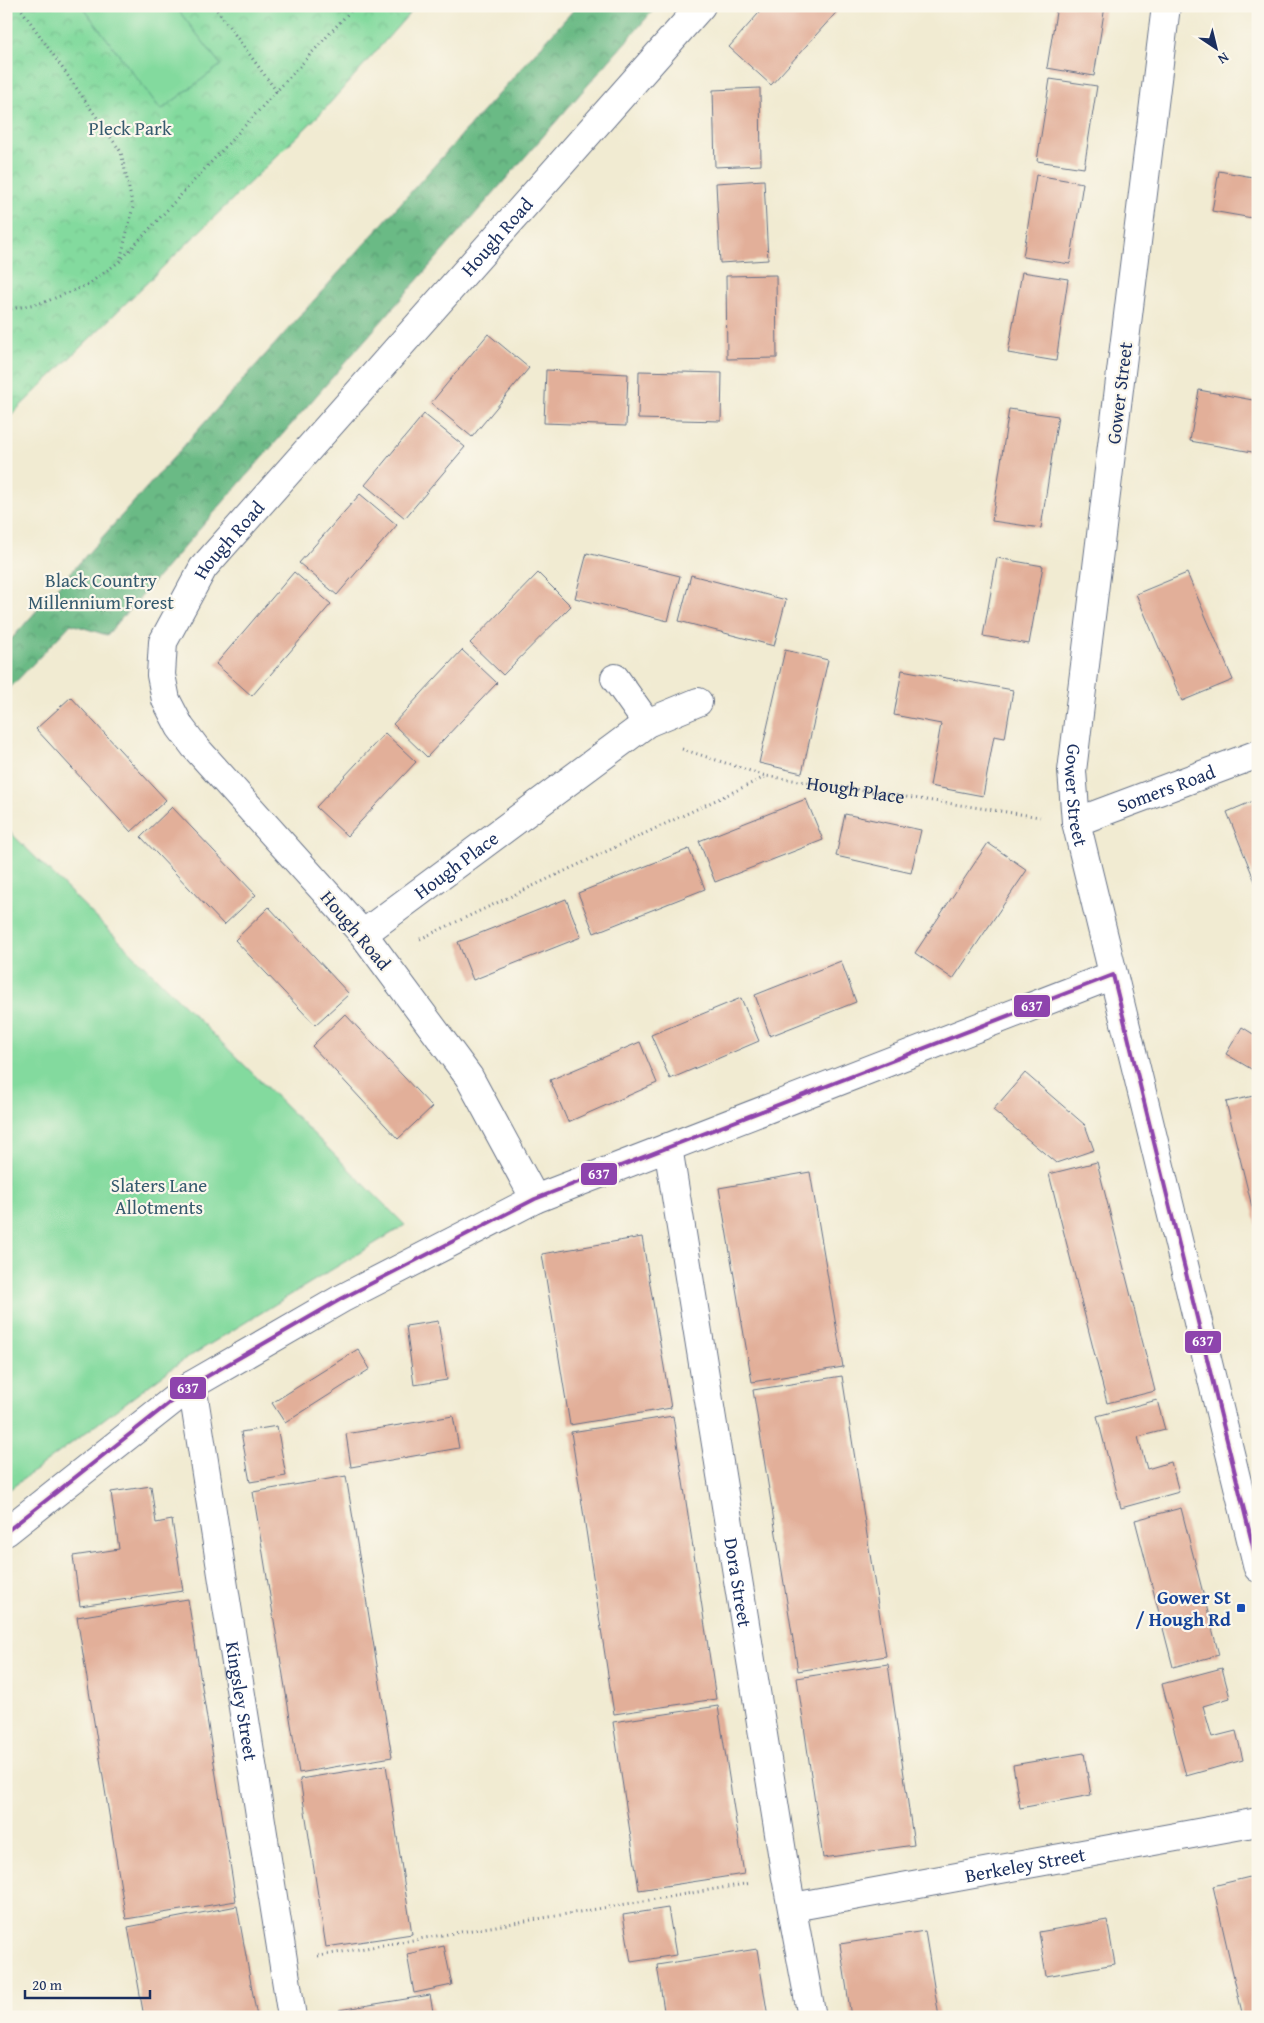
<svg xmlns="http://www.w3.org/2000/svg" width="1264" height="2023" font-family="'Gentium Book Plus',serif">
	<style>
		.forest { fill: url(#forest-crowns); stroke: #427472 }
		.park { fill: url(#park-crowns); stroke: #4f847e }
		.garden { fill: #83da9e; stroke: #4f847e }
		.building { fill: #e2af99 }
		.lines { fill: none; stroke-linecap: round; stroke-linejoin: round }
		.minor-casing { stroke: #667187; stroke-width: 30 }
		.path { stroke: #667187; stroke-width: 3; stroke-dasharray: 1 4; stroke-linecap: butt }
		.minor { stroke: #fff; stroke-width: 28 }
		.bus-1-casing { stroke: #fbf7ec; stroke-width: 8 }
		.bus-1 { stroke: #8e44ad; stroke-width: 4 }
		.transit-dot { fill: #1a4fb4; stroke: #fbf7ec; stroke-width: 2 }
		.labels { text-anchor: middle; stroke-width: 4.5; stroke-linejoin: round; paint-order: stroke }
		.park-label { font-size: 19px; fill: #355a6e; stroke: #fbf7ec }
		.street-label { font-size: 19px; fill: #1b2f5e; stroke: #fbf7ec }
		.transit-label { font-size: 19px; font-weight: bold; fill: #164399; stroke: #fbf7ec; text-anchor: end }
		.line-badge { stroke: #fbf7ec; stroke-width: 2 }
		.badge-label { font-size: 14px; text-anchor: middle; font-weight: bold; fill: #fff }
	</style>
	<defs>
		<pattern id="forest-crowns" width="20" height="18" patternUnits="userSpaceOnUse" patternTransform="scale(1.25)"><rect width="20" height="18" fill="#6aba85"/><path d="M2 6a3 3 0 1 1 6 0M12 15a3 3 0 1 1 6 0" fill="none" stroke="#569870"/></pattern>
		<pattern id="park-crowns" width="20" height="18" patternUnits="userSpaceOnUse" patternTransform="scale(1.25)"><rect width="20" height="18" fill="#83da9e"/><path d="M2 6a3 3 0 1 1 6 0M12 15a3 3 0 1 1 6 0" fill="none" stroke="#71bb8a"/></pattern>
	</defs>
	<rect width="100%" height="100%" fill="#fbf7ec"/>
	<filter id="ink" filterUnits="userSpaceOnUse"><feTurbulence type="fractalNoise" baseFrequency=".02" numOctaves="2"/><feDisplacementMap in="SourceGraphic" scale="10" xChannelSelector="R" yChannelSelector="G"/><feConvolveMatrix kernelMatrix="1 2 1 2 8 2 1 2 1" color-interpolation-filters="sRGB"/></filter>
	<filter id="wash" filterUnits="userSpaceOnUse"><feTurbulence type="fractalNoise" baseFrequency=".0096" numOctaves="4" result="noise"/><feDisplacementMap in="SourceGraphic" scale="20" xChannelSelector="R" yChannelSelector="G"/><feGaussianBlur stdDeviation="1.12" result="paint"/><feColorMatrix in="noise" values="0 0 0 0 0 0 0 0 0 0 0 0 0 0 0 0 0 1.4 0 .05"/><feComposite in="paint" operator="in"/></filter>
	<g filter="url(#wash)">
		<rect width="100%" height="100%" fill="#f1ebd2"/>
		<path class="forest" d="M577,6H657L107,635L71,624L6,692V645Z"/>
		<path class="park" d="M6,6H416L322,112L6,420Z"/>
		<path class="garden" d="M82,6H175L221,65L161,110Z
			M6,828L405,1225L179,1363L6,1492Z"/>
		<g id="blocks">
			<path class="building" d="M765,6H842L771,85L729,47Z
				M1057,6H1105L1094,76L1047,68Z
				M1236,6H1258V11L1235,8Z
				M1050,79L1097,86L1084,168L1037,161Z
				M760,88L761,165L715,167L713,90Z
				M1219,171L1258,178V219L1212,211Z
				M1036,175L1083,183L1070,264L1023,257Z
				M764,180L768,260L720,263L716,183Z
				M1022,272L1068,279L1056,361L1008,353Z
				M776,275L777,358L727,359L726,276Z
				M488,334L529,368L472,437L431,403Z
				M546,370L628,374L626,426L544,423Z
				M639,371L722,373L721,421L638,419Z
				M1199,390L1258,401V453L1190,441Z
				M1009,409L1058,416L1041,528L992,521Z
				M424,414L465,447L405,518L365,485Z
				M360,494L397,525L337,595L299,563Z
				M587,553L680,576L668,621L575,598Z
				M997,558L1043,566L1029,644L983,636Z
				M294,572L331,604L252,696L216,664Z
				M538,573L571,606L503,675L470,643Z
				M1187,573L1233,680L1182,701L1136,594Z
				M691,575L786,600L774,646L679,621Z
				M462,650L497,683L427,757L393,724Z
				M785,650L828,660L802,773L759,763Z
				M902,670L1013,690L1005,738L994,736L983,796L930,786L941,724L894,715Z
				M71,697L166,800L131,832L36,729Z
				M385,733L416,762L347,836L316,807Z
				M806,799L823,840L715,882L699,841Z
				M1258,799V889L1227,812Z
				M172,807L256,895L224,925L141,837Z
				M845,814L921,830L911,873L836,856Z
				M988,843L1027,870L953,979L915,953Z
				M689,849L705,889L594,933L578,893Z
				M566,899L581,937L473,980L458,942Z
				M269,907L349,994L315,1025L235,940Z
				M841,961L856,1002L770,1036L755,995Z
				M741,998L759,1041L670,1079L651,1035Z
				M345,1014L432,1107L398,1139L312,1046Z
				M1242,1027L1258,1037V1073L1226,1054Z
				M640,1042L657,1083L568,1122L550,1080Z
				M1025,1073L1085,1125L1094,1150L1056,1163L993,1110Z
				M1258,1095V1227H1257L1226,1102Z
				M1097,1162L1155,1391L1107,1403L1049,1174Z
				M810,1172L843,1367L752,1382L719,1188Z
				M642,1237L671,1408L570,1425L542,1254Z
				M438,1321L447,1380L414,1385L406,1326Z
				M358,1349L370,1369L285,1423L272,1403Z
				M842,1376L886,1656L798,1671L753,1390Z
				M1157,1400L1165,1430L1138,1437L1147,1469L1171,1462L1179,1492L1121,1508L1097,1416Z
				M453,1416L459,1448L351,1467L346,1434Z
				M673,1416L716,1699L614,1714L571,1432Z
				M277,1426L286,1476L250,1482L241,1432Z
				M346,1476L392,1757L299,1773L253,1492Z
				M151,1486L156,1523L172,1520L183,1591L80,1606L73,1556L119,1549L111,1492Z
				M1181,1508L1219,1655L1173,1667L1135,1520Z
				M188,1599L236,1901L126,1919L77,1617Z
				M888,1664L914,1845L823,1858L797,1678Z
				M1222,1668L1230,1698L1203,1706L1212,1737L1236,1731L1243,1760L1186,1776L1162,1684Z
				M718,1706L744,1874L639,1890L613,1722Z
				M1084,1753L1091,1795L1020,1808L1013,1765Z
				M386,1765L412,1934L326,1947L300,1779Z
				M1258,1875V2017H1243L1213,1886Z
				M237,1906L257,2017H144L128,1927Z
				M668,1908L676,1955L631,1962L623,1915Z
				M1107,1920L1115,1964L1046,1976L1039,1932Z
				M925,1931L939,2017H851L840,1944Z
				M444,1946L452,1985L414,1993L407,1954Z
				M757,1949L768,2017H665L657,1965Z
				M430,1995L434,2017H340L339,2010Z"/>
		</g>
	</g>
	<g filter="url(#ink)">
		<use href="#blocks" fill-opacity="0" stroke="#667187" stroke-width="1"/>
		<g class="lines">
			<defs>
				<g id="minor">
					<path id="s2" d="M1166,6L1072,771L1076,822L1258,1568"/>
					<path d="M615,678L647,723"/>
					<path id="s3" d="M1076,822L1258,754"/>
					<path id="s4" d="M363,934L647,723L698,702"/>
					<path id="s5" d="M668,1147L786,1877L812,2017"/>
					<path id="s6" d="M535,1199L469,1077L363,934L195,747L180,727L166,700L161,675L163,642L203,568L701,6"/>
					<path id="s7" d="M192,1385L292,2017"/>
					<path d="M6,1532L192,1385L341,1299L535,1199L1113,975"/>
					<path id="s8" d="M793,1907L1258,1822"/>
				</g>
			</defs>
			<use href="#minor" class="minor-casing"/>
			<g class="path">
				<path d="M19,6L121,152L133,207L120,261"/>
				<path d="M214,6L277,92"/>
				<path d="M6,310L45,302L87,285L120,261L355,6"/>
				<path id="s1" d="M682,749L766,776L1040,817"/>
				<path d="M420,939L765,777"/>
				<path d="M318,1956L751,1883"/>
			</g>
			<use href="#minor" class="minor"/>
			<defs>
				<path id="bus-1" d="M6,1532L192,1385L341,1299L535,1199L1113,975L1258,1567"/>
			</defs>
			<use href="#bus-1" class="bus-1-casing"/>
			<use href="#bus-1" class="bus-1"/>
		</g>
	</g>
	<rect class="transit-dot" x="1236" y="1603" width="10" height="10" rx="2.5"/>
	<g class="labels">
		<g class="park-label">
			<text x="130" y="135">Pleck Park</text>
			<text x="101" y="587">Black Country<tspan x="101" dy="22">Millennium Forest</tspan></text>
			<text x="159" y="1192">Slaters Lane<tspan x="159" dy="22">Allotments</tspan></text>
		</g>
		<g class="street-label">
			<text dy="7" stroke="none"><textPath href="#s6" startOffset="1209">Hough Road</textPath></text>
			<text transform="translate(1119 393) rotate(-83)" y="7">Gower Street</text>
			<text dy="7" stroke="none"><textPath href="#s6" startOffset="804">Hough Road</textPath></text>
			<text dy="7" stroke="none"><textPath href="#s3" startOffset="96">Somers Road</textPath></text>
			<text dy="7" stroke="none"><textPath href="#s1" startOffset="179">Hough Place</textPath></text>
			<text dy="7" stroke="none"><textPath href="#s2" startOffset="795">Gower Street</textPath></text>
			<text dy="7" stroke="none"><textPath href="#s4" startOffset="116">Hough Place</textPath></text>
			<text transform="translate(356 930) rotate(50)" y="7">Hough Road</text>
			<text dy="7" stroke="none"><textPath href="#s5" startOffset="441">Dora Street</textPath></text>
			<text dy="7" stroke="none"><textPath href="#s7" startOffset="320">Kingsley Street</textPath></text>
			<text dy="7" stroke="none"><textPath href="#s8" startOffset="236">Berkeley Street</textPath></text>
		</g>
		<g class="transit-label">
			<text x="1231" y="1604">Gower St<tspan x="1231" dy="22">/ Hough Rd</tspan></text>
		</g>
	</g>
	<g class="line-badge">
		<rect x="1013" y="994" width="38" height="24" rx="5" fill="#8e44ad"/>
		<rect x="580" y="1162" width="38" height="24" rx="5" fill="#8e44ad"/>
		<rect x="1184" y="1330" width="38" height="24" rx="5" fill="#8e44ad"/>
		<rect x="169" y="1376" width="38" height="24" rx="5" fill="#8e44ad"/>
	</g>
	<g class="badge-label">
		<text x="1032" y="1011">637</text>
		<text x="599" y="1179">637</text>
		<text x="1203" y="1346">637</text>
		<text x="188" y="1393">637</text>
	</g>
	<rect width="1264" height="2023" fill="none" stroke="#fbf7ec" stroke-width="25"/>
	<g transform="translate(1216 48) rotate(145)" stroke="#fbf7ec" stroke-width="4" paint-order="stroke">
	<path d="M0-4L9 19L0 12L-9 19Z" fill="#1b2f5e"/>
	<text y="-8" font-size="14" font-weight="bold" text-anchor="middle" fill="#1b2f5e">N</text>
	</g>
	<path d="M25 1990v8h125v-8" fill="none" stroke="#1b2f5e" stroke-width="2.5"/>
	<text x="32" y="1990" font-size="15" fill="#1b2f5e" stroke="#fbf7ec" stroke-width="4" paint-order="stroke">20 m</text>
</svg>
